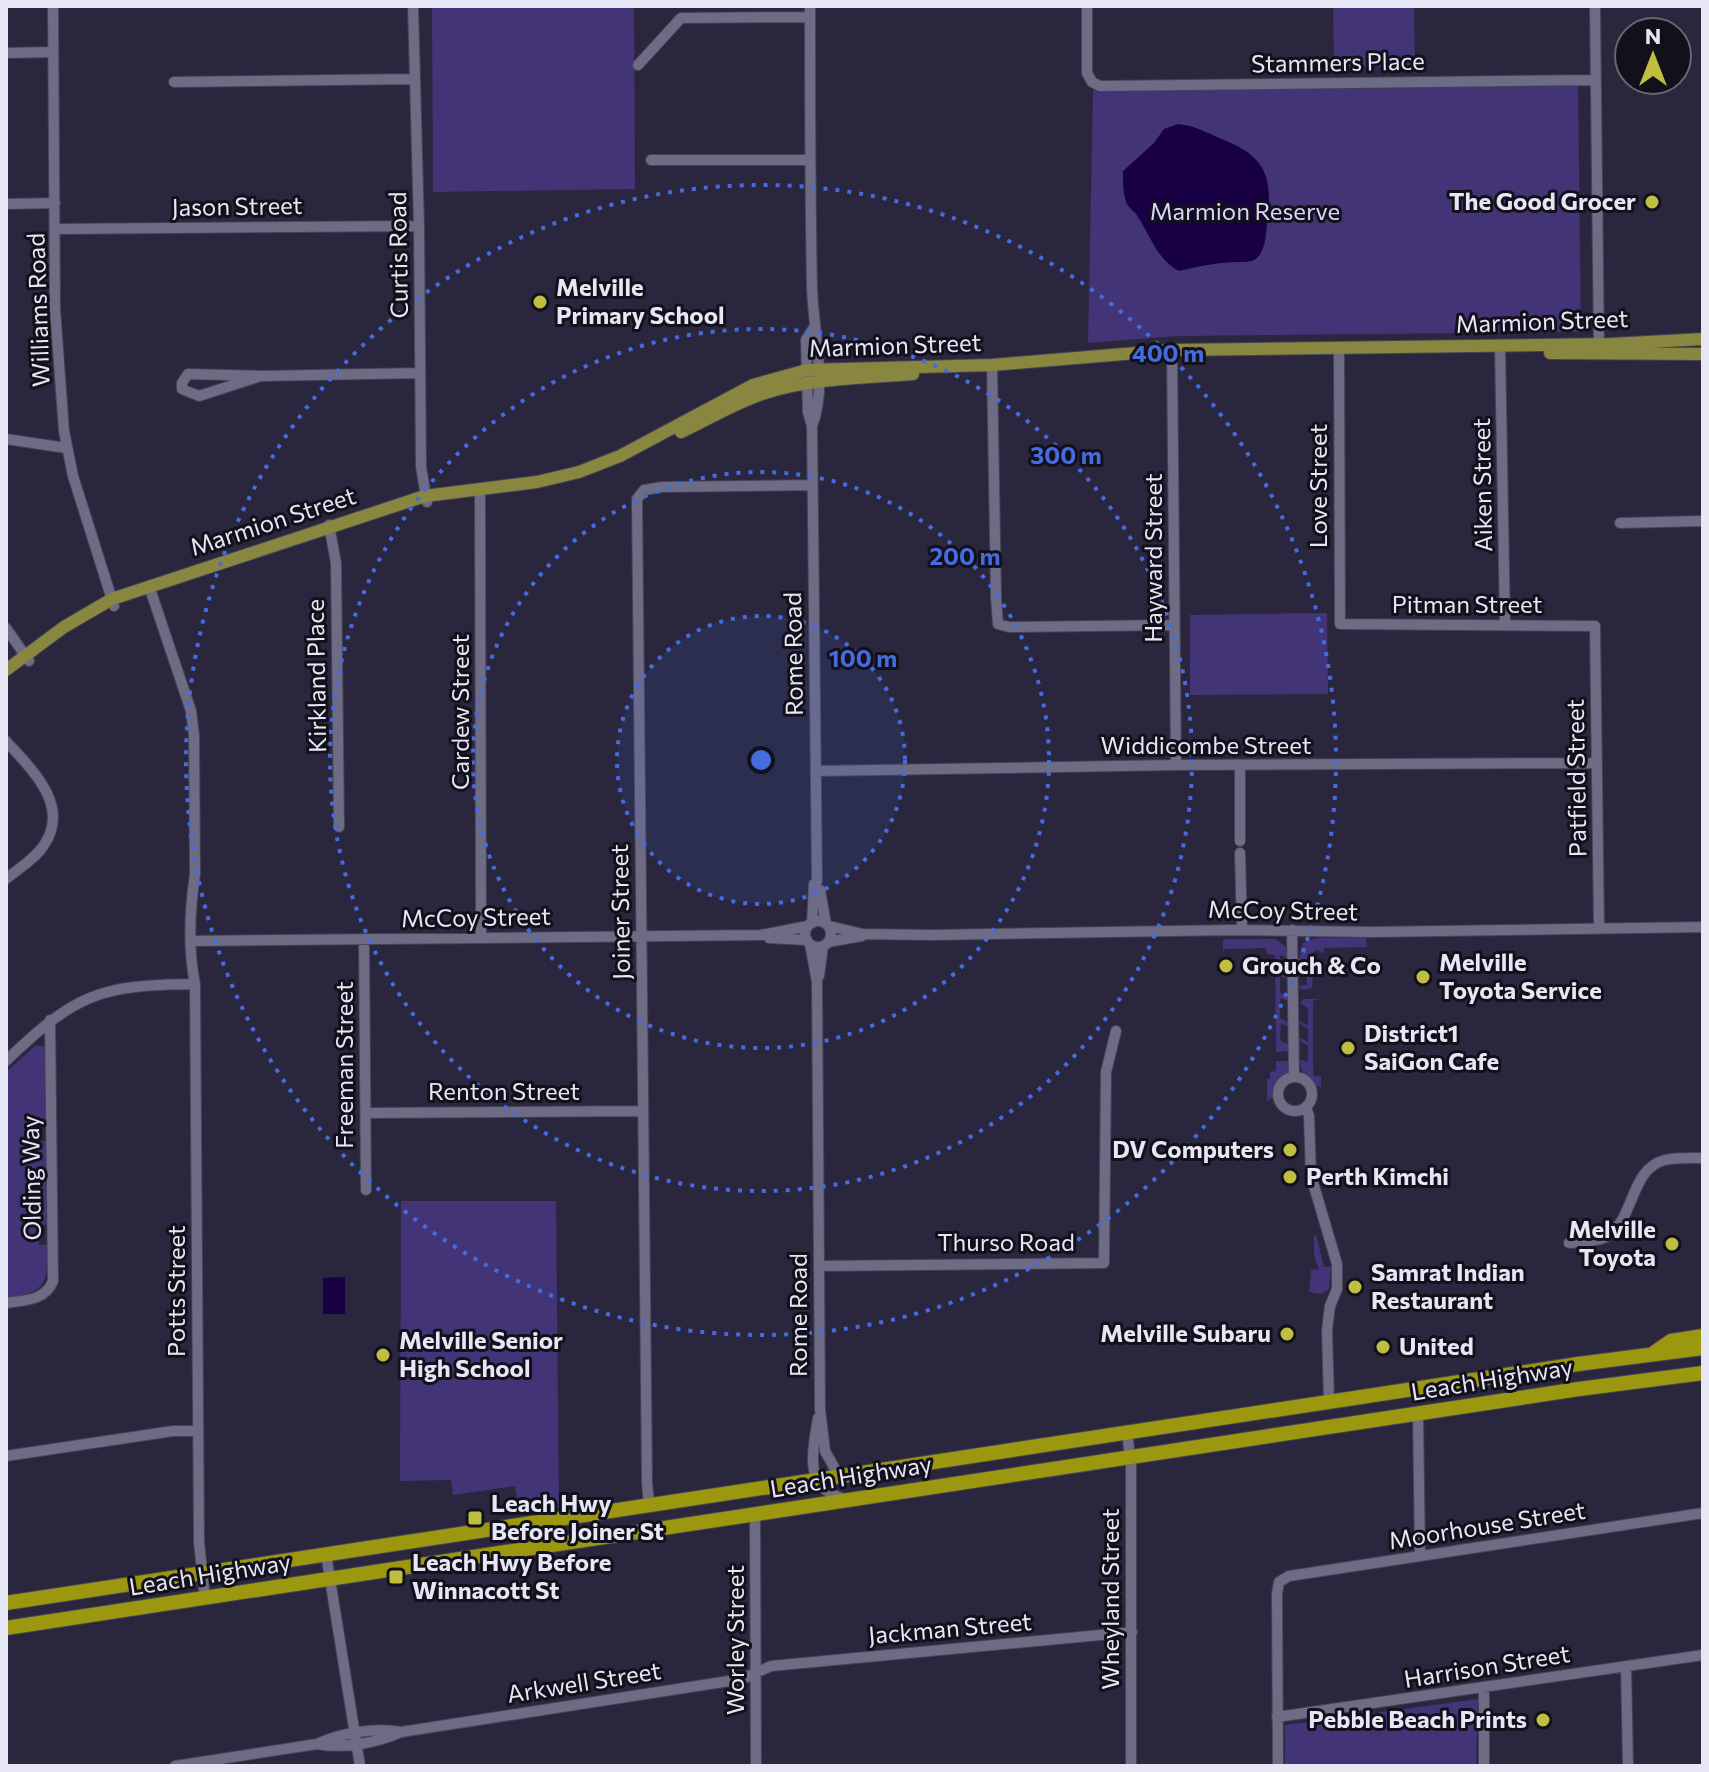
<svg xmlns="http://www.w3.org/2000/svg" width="1709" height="1772" font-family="Commissioner,sans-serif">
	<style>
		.green { fill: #433478 }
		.water { fill: #190044 }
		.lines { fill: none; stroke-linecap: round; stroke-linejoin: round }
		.minor-casing { stroke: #464355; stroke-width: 12 }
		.major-casing { stroke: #464355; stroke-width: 14 }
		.highway-casing { stroke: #464355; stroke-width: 16 }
		.minor { stroke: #6e6b85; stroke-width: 10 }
		.major { stroke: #89863f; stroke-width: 12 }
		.highway { stroke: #9b9810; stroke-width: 14 }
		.ring { fill: none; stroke: #456cde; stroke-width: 4; stroke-dasharray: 4 8 }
		.poi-dot { fill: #c0be40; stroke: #12111b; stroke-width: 3 }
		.labels { text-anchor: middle; stroke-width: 6; stroke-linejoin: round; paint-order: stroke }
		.street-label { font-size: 24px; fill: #e7e6f5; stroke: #12111b }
		.poi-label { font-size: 24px; font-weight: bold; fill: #e7e6f5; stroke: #12111b; text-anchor: start }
		.park-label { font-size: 24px; fill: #d9d4ff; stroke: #12111b }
		.centre { fill: #456cde; stroke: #12111b; stroke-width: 4 }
		.ring-label { font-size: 24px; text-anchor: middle; font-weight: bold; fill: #456cde; stroke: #12111b; stroke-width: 6; stroke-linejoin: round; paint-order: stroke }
	</style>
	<rect width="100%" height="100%" fill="#2a263d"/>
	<path class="green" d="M432,6H634L635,189L433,192Z
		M1333,6H1414L1415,67H1334Z
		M1578,86L1581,332L1177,336L1088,343L1093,90Z
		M1327,613L1328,694L1190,695V615Z
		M1315,938H1366L1367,947L1324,948L1323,954L1317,949L1309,957L1314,964L1312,988L1301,990L1298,986L1307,985V973L1299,968L1300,952L1303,943Z
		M1226,939H1275L1285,946L1289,959L1280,955V971L1288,976V979L1280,976V992L1288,998V1001L1280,998V1018L1289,1023L1288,1027L1281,1023L1280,1040L1289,1045L1288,1051L1276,1052L1275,955L1267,954L1266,948L1225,949L1223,951V941Z
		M1303,999H1320L1313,1001V1068L1314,1076H1321V1087C1308,1085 1300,1072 1300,1059L1308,1062V1046L1300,1041V1038L1308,1042V1029L1300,1024V1021L1308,1025V1008L1300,1003Z
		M35,1046H43L45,1049L46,1118L39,1119V1141H47L48,1224L39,1226V1245H48C47,1285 47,1291 6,1299V1072Z
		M1276,1061H1288L1289,1073L1277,1084L1274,1097L1267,1101V1079H1270V1072L1276,1071Z
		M401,1201H556L559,1508L519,1514L515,1486L453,1495L451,1480L400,1481Z
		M1314,1235H1316L1324,1267H1331L1329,1289L1322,1294L1309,1292L1311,1270L1319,1269L1314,1256Z
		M1478,1699L1476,1766H1285V1725Z"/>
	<path class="water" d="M1178,124C1196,126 1208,133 1224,140C1267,157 1273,179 1267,222C1266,234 1266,249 1257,258C1252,262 1246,262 1240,262C1219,262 1200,266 1179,271C1156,259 1150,234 1136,214C1134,211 1129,208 1127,204C1123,196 1123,181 1123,171L1154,143L1164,129Z
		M345,1277V1314H323V1278Z"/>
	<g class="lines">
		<defs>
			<path id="minor" d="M53,6L55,309L64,431L73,476L114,606
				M413,6L419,226L421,467L427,502
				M810,6C810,100 810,194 812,287C813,330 828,386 812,426
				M1087,6V73L1092,82L1100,86L1595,80
				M1595,6L1599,351
				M6,53L53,52
				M638,65L681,18L810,17
				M174,82L414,79
				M651,160H810
				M6,204L55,203
				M56,229L419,226
				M1500,346L1505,624
				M1339,348L1340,624L1595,626L1599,929
				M1172,350L1176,765
				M992,365L996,597L998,624L1009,627L1174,625
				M261,376L199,396L182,389V383L188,374L261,376L420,373
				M6,439L66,448
				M480,488L481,937
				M1620,523L1703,521
				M329,525L336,563L339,827
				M149,586L191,711L194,735L195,874C190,908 188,950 195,984L199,1542L205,1598
				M6,628L29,661
				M6,741C31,769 71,805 44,845C35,859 18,869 6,879
				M1240,766V841
				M816,771L1176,765L1597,763
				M1240,853L1242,930
				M820,890L826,924
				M805 934a13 13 0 1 1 26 0a13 13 0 1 1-26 0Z
				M812,923L814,884L817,881L812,426L808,412L806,340L813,329
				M829,926L863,934L932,935L1233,930L1372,932L1703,927
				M1292,930L1294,1077
				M769,938L807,940
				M364,940L366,1190
				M192,941L761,935L808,926
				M828,942L862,936
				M810,944L817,982L820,1409L825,1451L839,1476
				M819,976L823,946
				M6,1061C76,994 98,985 195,984
				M1278 1094a17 17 0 1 1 34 0a17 17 0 1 1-34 0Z
				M1306,1107L1309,1116L1311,1176L1337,1264V1289L1330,1306L1327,1330L1329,1402
				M366,1113L643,1111
				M1569,1243C1580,1242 1597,1242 1606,1237C1636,1219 1629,1169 1665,1160C1677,1157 1691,1158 1703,1158
				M819,1266L1104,1263L1106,1072L1116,1031
				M6,1303C25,1300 45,1301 53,1281L50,1020
				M1418,1413L1420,1556
				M818,1418C815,1438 806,1473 823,1488C829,1494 839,1497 846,1500
				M1127,1432L1131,1466V1766
				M6,1456L173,1431H198
				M649,1505L647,1482L637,499L644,490L662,487L812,485
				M755,1514L756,1766
				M326,1554L360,1766
				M1626,1666L1628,1766
				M1484,1687V1766
				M1277,1717L1703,1655
				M317,1744C343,1749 377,1743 401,1732L742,1679L771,1666L1132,1632
				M175,1766L317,1744C341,1733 375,1727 401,1732
				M1278,1766L1277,1594L1279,1582L1289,1576L1703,1513"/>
			<path id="major" d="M1550,353L1703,354
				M681,432C709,419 736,402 765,393C812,378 864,378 913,374
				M6,670L64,627L112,599L425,496L537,482L579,472L620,456L753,385L807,370L992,365L1172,350L1611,344L1703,339"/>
			<path id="highway" d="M1655,1352L1671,1341L1703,1336
				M6,1603L1578,1364L1703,1348
				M6,1628L1579,1389L1703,1373"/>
		</defs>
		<use href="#minor" class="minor-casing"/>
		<use href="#major" class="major-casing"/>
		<use href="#highway" class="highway-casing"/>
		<use href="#minor" class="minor"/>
		<use href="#major" class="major"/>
		<use href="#highway" class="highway"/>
	</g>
	<circle cx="761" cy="760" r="144" fill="#456cde" fill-opacity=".12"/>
	<g class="ring">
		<circle cx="761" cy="760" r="144"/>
		<circle cx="761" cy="760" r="288"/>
		<circle cx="761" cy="760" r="431"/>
		<circle cx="761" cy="760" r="575"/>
	</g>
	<g class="poi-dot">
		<circle cx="1652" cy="202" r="8"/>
		<circle cx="540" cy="302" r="8"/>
		<circle cx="1226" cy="966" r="8"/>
		<circle cx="1423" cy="977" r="8"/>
		<circle cx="1348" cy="1048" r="8"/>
		<circle cx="1290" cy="1150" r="8"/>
		<circle cx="1290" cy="1177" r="8"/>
		<circle cx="1672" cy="1244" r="8"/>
		<circle cx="1355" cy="1287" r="8"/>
		<circle cx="1287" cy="1334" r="8"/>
		<circle cx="1383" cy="1347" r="8"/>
		<circle cx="383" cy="1355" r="8"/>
		<rect x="467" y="1510" width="16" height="16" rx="4"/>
		<rect x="388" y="1569" width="16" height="16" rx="4"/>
		<circle cx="1543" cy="1720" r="8"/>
	</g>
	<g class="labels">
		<g class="street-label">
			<text transform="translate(1338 63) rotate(-1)" y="8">Stammers Place</text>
			<text transform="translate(237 207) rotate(-1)" y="8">Jason Street</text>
			<text transform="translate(399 255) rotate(-91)" y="8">Curtis Road</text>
			<text transform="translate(39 310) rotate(-92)" y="8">Williams Road</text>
			<text transform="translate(1542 322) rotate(-2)" y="8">Marmion Street</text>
			<text transform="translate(895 346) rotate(-2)" y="8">Marmion Street</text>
			<text transform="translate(1483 485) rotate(-91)" y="8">Aiken Street</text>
			<text transform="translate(1319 486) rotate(-90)" y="8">Love Street</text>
			<text transform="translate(273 522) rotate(-18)" y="8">Marmion Street</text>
			<text transform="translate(1154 558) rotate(-90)" y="8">Hayward Street</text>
			<text x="1467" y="613">Pitman Street</text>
			<text transform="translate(794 654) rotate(-91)" y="8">Rome Road</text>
			<text transform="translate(317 676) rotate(-91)" y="8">Kirkland Place</text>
			<text transform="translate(461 712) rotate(-90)" y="8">Cardew Street</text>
			<text x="1206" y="754">Widdicombe Street</text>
			<text transform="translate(1577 778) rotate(-91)" y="8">Patfield Street</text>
			<text transform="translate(1283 911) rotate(1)" y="8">McCoy Street</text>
			<text transform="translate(621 912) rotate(-91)" y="8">Joiner Street</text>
			<text transform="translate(476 918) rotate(-1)" y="8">McCoy Street</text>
			<text transform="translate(345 1065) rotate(-90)" y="8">Freeman Street</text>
			<text x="504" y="1100">Renton Street</text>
			<text transform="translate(32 1178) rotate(-91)" y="8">Olding Way</text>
			<text x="1006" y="1251">Thurso Road</text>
			<text transform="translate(177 1291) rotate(-90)" y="8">Potts Street</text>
			<text transform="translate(799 1315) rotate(-90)" y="8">Rome Road</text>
			<text transform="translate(1492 1380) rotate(-9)" y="8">Leach Highway</text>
			<text transform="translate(851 1477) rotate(-9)" y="8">Leach Highway</text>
			<text transform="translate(1487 1526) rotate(-9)" y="8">Moorhouse Street</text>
			<text transform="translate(210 1575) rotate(-9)" y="8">Leach Highway</text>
			<text transform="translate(1111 1599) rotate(-90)" y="8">Wheyland Street</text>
			<text transform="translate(950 1629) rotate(-5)" y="8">Jackman Street</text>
			<text transform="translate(736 1640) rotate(-90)" y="8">Worley Street</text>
			<text transform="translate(1487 1667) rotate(-9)" y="8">Harrison Street</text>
			<text transform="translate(584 1683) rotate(-9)" y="8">Arkwell Street</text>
		</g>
		<g class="poi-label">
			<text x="1636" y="210" text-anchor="end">The Good Grocer</text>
			<text x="556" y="296">Melville<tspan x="556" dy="28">Primary School</tspan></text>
			<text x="1439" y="971">Melville<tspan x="1439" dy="28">Toyota Service</tspan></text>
			<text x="1242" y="974">Grouch &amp; Co</text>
			<text x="1364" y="1042">District1<tspan x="1364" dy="28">SaiGon Cafe</tspan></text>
			<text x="1274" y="1158" text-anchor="end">DV Computers</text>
			<text x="1306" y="1185">Perth Kimchi</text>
			<text x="1656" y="1238" text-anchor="end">Melville<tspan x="1656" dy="28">Toyota</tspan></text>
			<text x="1371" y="1281">Samrat Indian<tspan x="1371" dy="28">Restaurant</tspan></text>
			<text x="1271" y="1342" text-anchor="end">Melville Subaru</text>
			<text x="399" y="1349">Melville Senior<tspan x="399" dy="28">High School</tspan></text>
			<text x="1399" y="1355">United</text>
			<text x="491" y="1512">Leach Hwy<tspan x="491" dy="28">Before Joiner St</tspan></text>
			<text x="412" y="1571">Leach Hwy Before<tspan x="412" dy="28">Winnacott St</tspan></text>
			<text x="1527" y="1728" text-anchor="end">Pebble Beach Prints</text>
		</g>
		<g class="park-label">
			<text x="1245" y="220">Marmion Reserve</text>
		</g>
	</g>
	<circle cx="761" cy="760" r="12" class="centre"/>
	<g class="ring-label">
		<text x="1168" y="362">400 m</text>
		<text x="1066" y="464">300 m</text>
		<text x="965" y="565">200 m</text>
		<text x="863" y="667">100 m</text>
	</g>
	<rect width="1709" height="1772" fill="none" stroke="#e7e6f5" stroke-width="16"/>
	<g transform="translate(1653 56)"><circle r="38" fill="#12111b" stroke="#676672" stroke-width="2"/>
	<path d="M0-6L14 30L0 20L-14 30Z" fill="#c0be40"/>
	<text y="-12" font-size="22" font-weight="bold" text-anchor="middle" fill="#e7e6f5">N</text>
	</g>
</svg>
